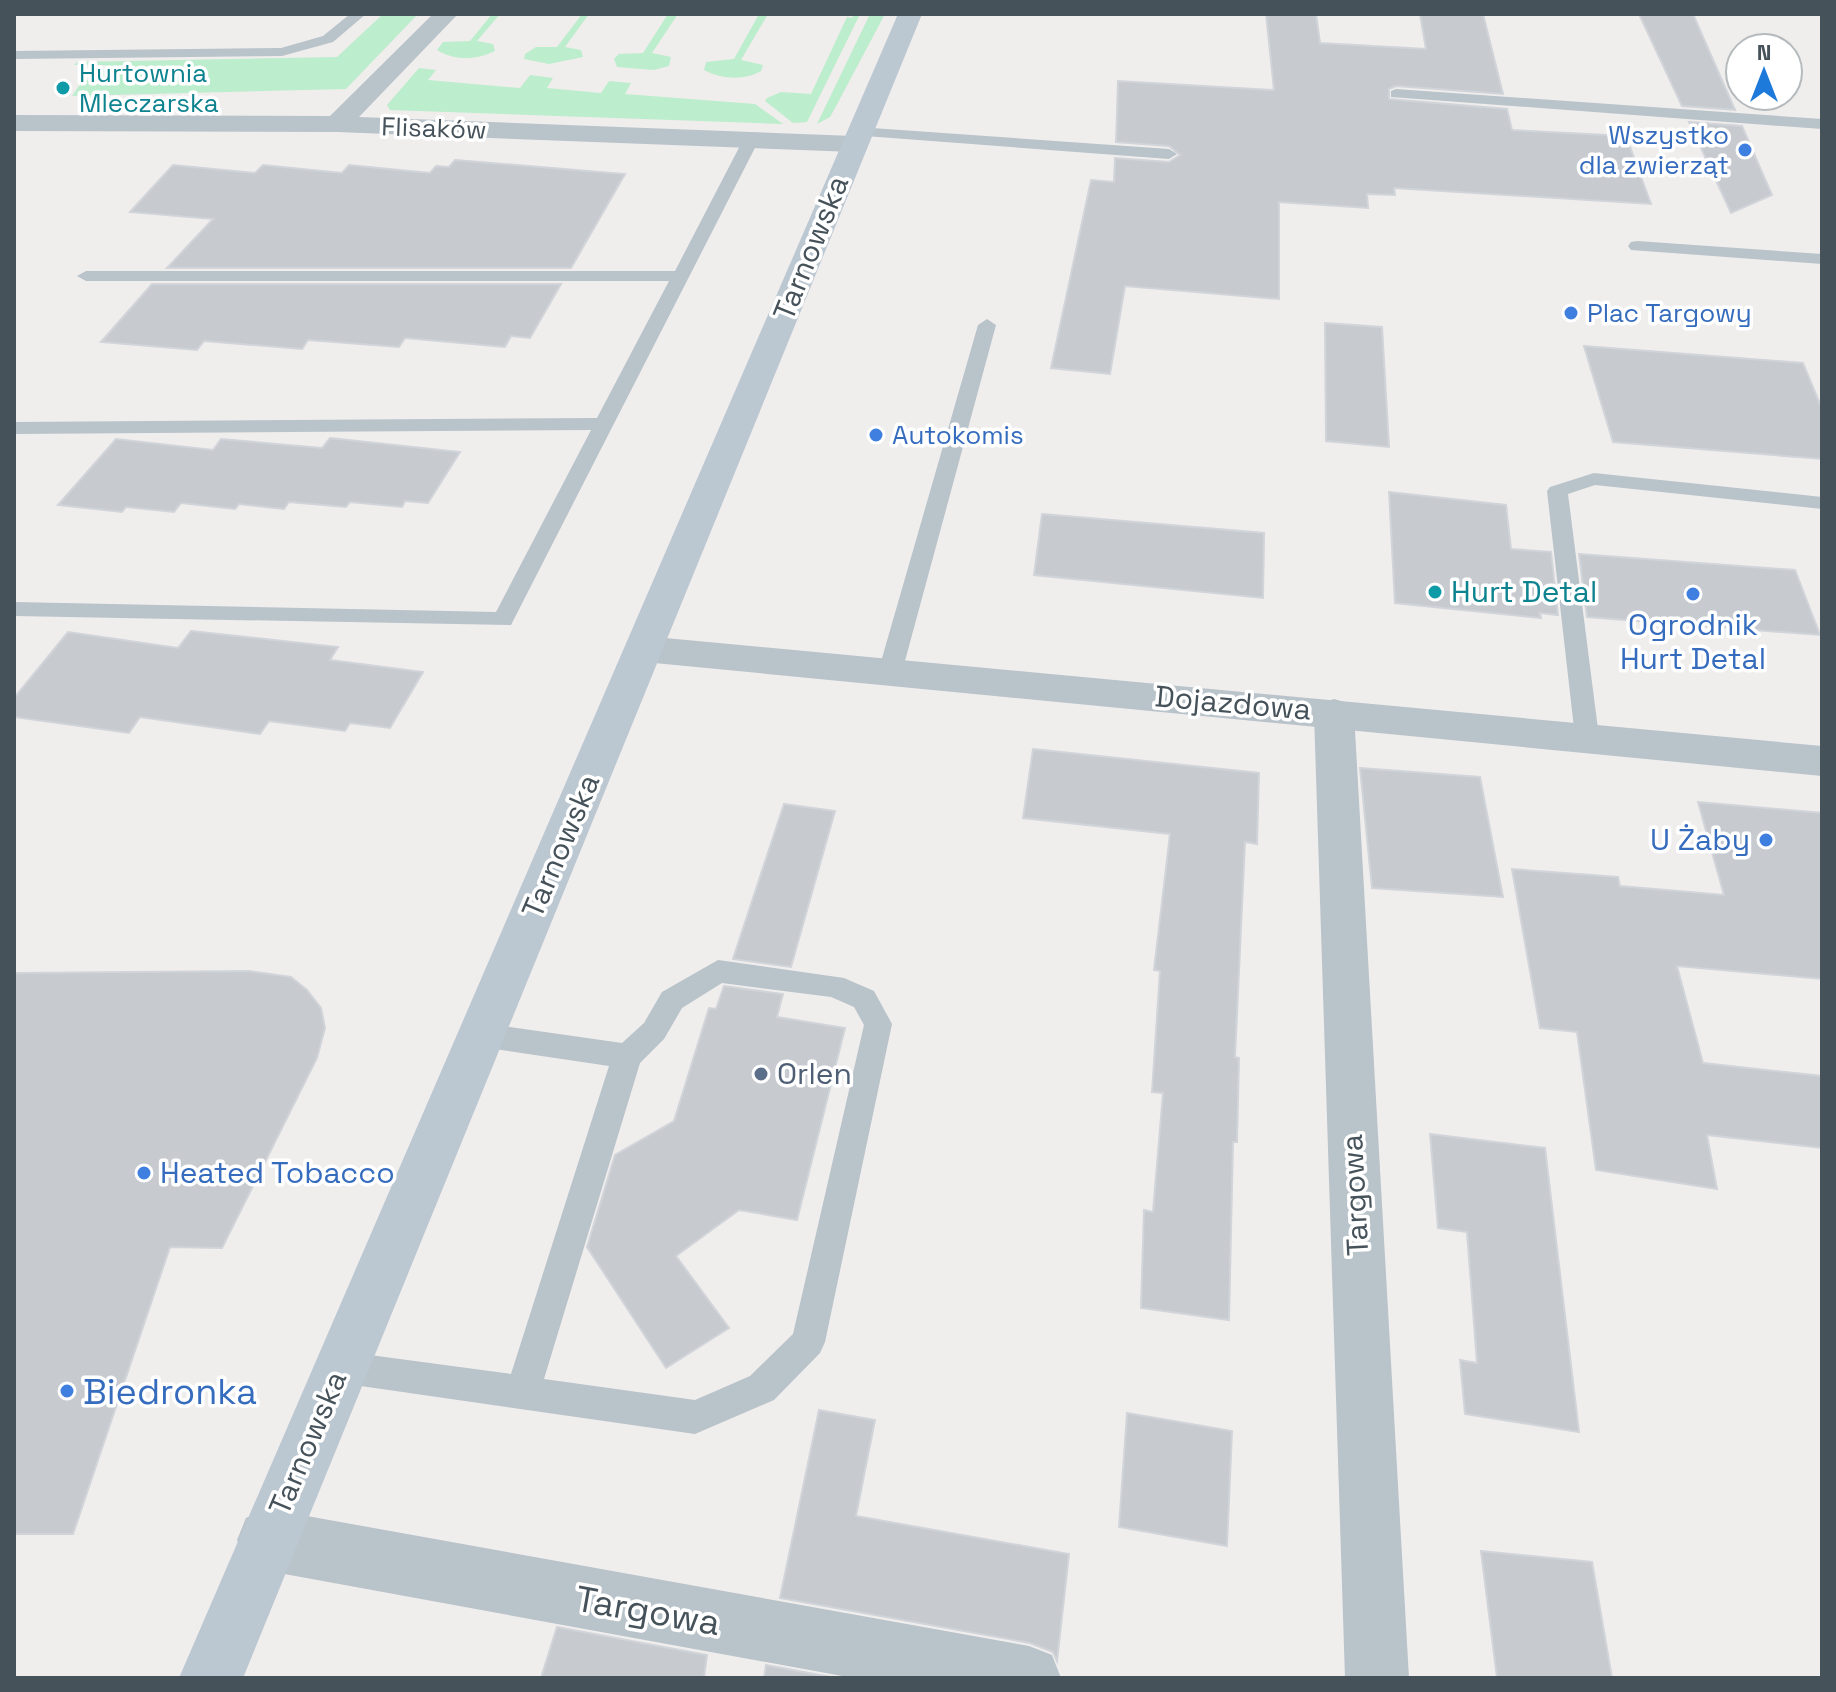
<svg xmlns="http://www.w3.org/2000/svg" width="1836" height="1692" font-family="'Space Grotesk',sans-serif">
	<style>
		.green { fill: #bcedcc }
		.building { fill: #c7cbd0; stroke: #d1d4d9; stroke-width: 2 }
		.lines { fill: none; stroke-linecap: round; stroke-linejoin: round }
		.service { fill: #b9c3ca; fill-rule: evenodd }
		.minor { fill: #b9c3ca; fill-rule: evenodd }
		.tertiary { fill: #b9c3ca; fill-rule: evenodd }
		.secondary { fill: #bbc7d1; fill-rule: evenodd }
		.culture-dot { fill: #0f9aa8; stroke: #fff; stroke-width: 3 }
		.shop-dot { fill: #3f7fe0; stroke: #fff; stroke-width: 3 }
		.service-dot { fill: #5c6f8a; stroke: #fff; stroke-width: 3 }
		.labels { text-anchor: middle; stroke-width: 7; stroke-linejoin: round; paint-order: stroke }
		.far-culture-label { font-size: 26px; fill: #0d838f; stroke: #fff; text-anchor: start }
		.far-street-label { font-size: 26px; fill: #46525a; stroke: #fff }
		.far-shop-label { font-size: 26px; fill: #366cbe; stroke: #fff; text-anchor: start }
		.street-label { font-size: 30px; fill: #46525a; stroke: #fff }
		.culture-label { font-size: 30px; fill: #0d838f; stroke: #fff; text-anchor: start }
		.shop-label { font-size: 30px; fill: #366cbe; stroke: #fff }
		.service-label { font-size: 30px; fill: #4e5e75; stroke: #fff; text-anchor: start }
		.near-shop-label { font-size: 36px; fill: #366cbe; stroke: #fff; text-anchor: start }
		.near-street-label { font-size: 36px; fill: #46525a; stroke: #fff }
	</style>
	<rect width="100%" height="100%" fill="#f0eded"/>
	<path class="green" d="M383,14H418L346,89L72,96L83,80H97L106,65H74L77,62L337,57Z
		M492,14H500L477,41L493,44L495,51C477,60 454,61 437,50L443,42L470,41Z
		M582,14H589L565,47L581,50L583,57L549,64L524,59L525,54L536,47H557Z
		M668,14H678L652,53L671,57L669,66L654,70L617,67L614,59L619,54L643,53Z
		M759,14H768L741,60L763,65L761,71C744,81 721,79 704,70L706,62L734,59Z
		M854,14H860L807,122L793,123L765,101L767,98L781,92L811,94L847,17L852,18Z
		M870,14H885L834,110L830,117L817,124Z
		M419,68L436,70L428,80L520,88L530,75L553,78L547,88L601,93L609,81L631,83L625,94L755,104L783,124L390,110L387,105Z"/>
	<path class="building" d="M1266,14H1316L1320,43L1426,49L1420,14H1483L1503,94L1396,86L1389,89V99L1507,109L1512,130L1626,136L1651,204L1394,188L1395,195L1367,194L1368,208L1279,202V299L1125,286L1110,374L1051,368L1091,180L1114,182L1115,158L1169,162L1180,155L1169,146L1116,142L1118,81L1274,90Z
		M1639,14H1693L1735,110L1682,106Z
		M1689,122L1742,126L1772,195L1731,213Z
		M455,160L625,174L571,268H167L213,219L130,212L173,165L255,173L263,165L342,173L349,165L430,173L436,166L449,167Z
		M152,284H561L530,338L511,336L505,347L405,338L399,347L308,340L302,349L204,341L197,350L101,342Z
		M1325,323L1382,327L1389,447L1326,441Z
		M1584,346L1803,363L1822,409V459L1613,442Z
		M330,438L460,452L428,503L405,501L402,507L350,502L346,507L289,502L284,509L239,504L235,509L181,503L174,512L126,507L122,512L58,505L116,439L213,450L221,439L322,448Z
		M1389,492L1506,505L1511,549L1551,552L1558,615L1540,613L1541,618L1395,603Z
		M1042,514L1264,533L1263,598L1034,575Z
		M1579,554L1795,570L1820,635L1587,617Z
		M191,631L338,647L330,660L423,672L390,728L350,723L345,731L269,721L260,734L140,717L129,733L14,717V698L68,632L178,648Z
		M1033,749L1259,773L1257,844L1245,842L1235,1057L1239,1058L1237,1142H1233L1229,1320L1141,1308L1144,1210L1153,1212L1163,1093L1152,1092L1160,971L1154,970L1170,834L1023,818Z
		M1360,768L1480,777L1503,897L1372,888Z
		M1698,802L1822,813V979L1677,966L1703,1063L1822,1076V1148L1707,1135L1717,1189L1596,1170L1577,1032L1540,1028L1512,869L1618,877L1620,886L1724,895Z
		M784,804L835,811L791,967L733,959Z
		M249,971L291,977L307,990L321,1008L325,1028L317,1058L222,1248L170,1247L73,1534H14V973Z
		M724,986L783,994L777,1017L845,1028L797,1220L739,1210L676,1256L729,1328L666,1368L587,1247L615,1155L674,1121L709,1008L716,1009Z
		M1430,1134L1545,1148L1579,1432L1465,1414L1460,1360L1477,1363L1467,1232L1438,1228Z
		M819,1410L875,1420L856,1516L1069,1554L1057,1661L1053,1652L1030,1643L780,1598Z
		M1127,1413L1232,1431L1227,1546L1119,1527Z
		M1481,1551L1592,1562L1612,1678H1497Z
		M557,1627L707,1655L704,1678H541Z
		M766,1665L836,1678H764Z"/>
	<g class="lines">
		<path class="service" d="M350,14H366L333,42L282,56L14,59V51L281,48L323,36Z
			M1396,89L1822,119V129L1391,97V91Z
			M858,127L1169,149L1177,154L1169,159L852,135V129Z
			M751,135L759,140L511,625L14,616V602L496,612L591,430L14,434V422L597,418L669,281H86L77,276L86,271H675L743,140Z
			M1637,241L1822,254V264L1631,250L1628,246L1631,242Z
			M987,319L996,325L902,672L898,678H882L878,672L978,325Z
			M1594,473L1822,497V509L1595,485L1568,494L1599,737L1596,743L1587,746L1578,743L1575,737L1547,491L1550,487Z
			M718,960L844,978L874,991L892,1024L825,1342L820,1353L774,1400L695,1434L340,1383L328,1379L323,1367L328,1355L340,1351L511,1374L609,1066L481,1047L471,1043L467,1035L471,1027L481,1023L622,1043L644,1023L662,992ZM722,983L831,997L854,1007L864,1025L793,1334L750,1376L695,1400L544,1379L640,1063L664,1039L682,1008Z"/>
		<path class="minor" d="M433,14H458L359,117L853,136L862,138L866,144L862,150L853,152L337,132L14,131V115L330,116Z
			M1334,699L1348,703L1354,713L1409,1678H1345L1314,713L1320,703Z
			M268,1509L1029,1646L1052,1655L1061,1678H853L268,1571L246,1562L237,1540L246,1518Z"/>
		<path class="tertiary" d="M644,636L1822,746V776L644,662L630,658L624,649L630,640Z"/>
		<path class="secondary" d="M898,14H922L243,1678H179Z"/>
	</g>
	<g class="culture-dot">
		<circle cx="63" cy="88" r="8"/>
		<circle cx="1435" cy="592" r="8"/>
	</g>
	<g class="shop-dot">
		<circle cx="1745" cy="150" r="8"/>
		<circle cx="1571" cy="313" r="8"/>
		<circle cx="876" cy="435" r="8"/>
		<circle cx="1693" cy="594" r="8"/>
		<circle cx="1766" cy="840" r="8"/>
		<circle cx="144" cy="1173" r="8"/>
		<circle cx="67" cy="1391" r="8"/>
	</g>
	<circle class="service-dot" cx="761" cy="1074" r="8"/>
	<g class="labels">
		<g class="far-culture-label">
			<text x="79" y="82">Hurtownia<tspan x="79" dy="30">Mleczarska</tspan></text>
		</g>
		<g class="far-street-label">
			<text transform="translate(434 128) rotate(2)" y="9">Flisaków</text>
		</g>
		<g class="far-shop-label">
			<text x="1729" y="144" text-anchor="end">Wszystko<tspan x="1729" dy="30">dla zwierząt</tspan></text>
			<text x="1587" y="322">Plac Targowy</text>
			<text x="892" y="444">Autokomis</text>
		</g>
		<g class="street-label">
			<text transform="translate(811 248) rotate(-68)" y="10">Tarnowska</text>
			<text transform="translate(1233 703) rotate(5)" y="10">Dojazdowa</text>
			<text transform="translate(561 846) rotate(-67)" y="10">Tarnowska</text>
			<text transform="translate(1355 1195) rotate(-93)" y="10">Targowa</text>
			<text transform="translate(308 1443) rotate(-67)" y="10">Tarnowska</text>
		</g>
		<g class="culture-label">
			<text x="1451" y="602">Hurt Detal</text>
		</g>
		<g class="shop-label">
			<text x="1693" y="635">Ogrodnik<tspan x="1693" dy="34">Hurt Detal</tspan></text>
			<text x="1750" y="850" text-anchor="end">U Żaby</text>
			<text x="160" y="1183" text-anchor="start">Heated Tobacco</text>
		</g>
		<g class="service-label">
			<text x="777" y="1084">Orlen</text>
		</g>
		<g class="near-shop-label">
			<text x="83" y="1404">Biedronka</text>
		</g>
		<g class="near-street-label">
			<text transform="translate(648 1610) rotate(10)" y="13">Targowa</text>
		</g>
	</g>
	<rect width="1836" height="1692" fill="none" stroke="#46525a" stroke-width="32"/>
	<g transform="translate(1764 72)"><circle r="38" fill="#ffffff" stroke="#b5babd" stroke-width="2"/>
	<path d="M0-6L14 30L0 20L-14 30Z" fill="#1e7ada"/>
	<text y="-12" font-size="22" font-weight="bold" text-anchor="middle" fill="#46525a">N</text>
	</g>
</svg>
